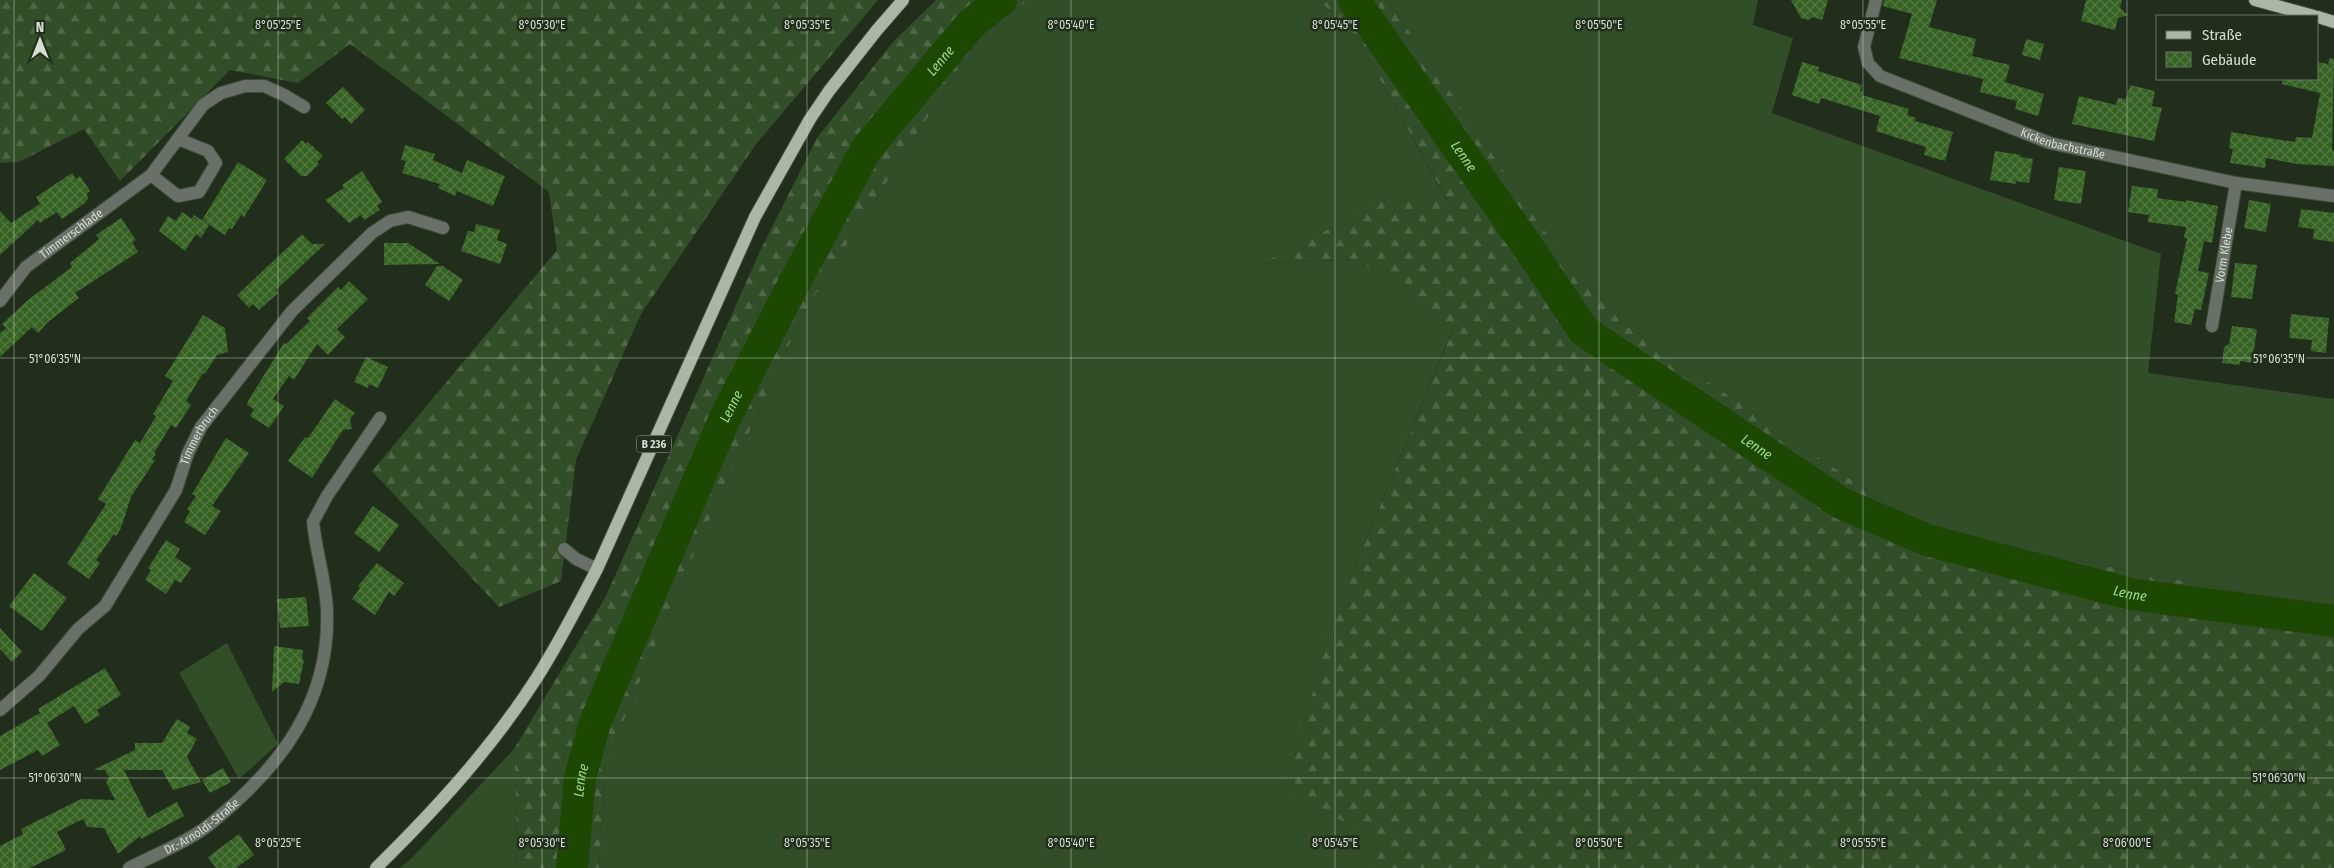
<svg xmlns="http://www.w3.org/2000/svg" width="2334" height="868" font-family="'Fira Sans Condensed',sans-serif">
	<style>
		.grass { fill: #324e28 }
		.forest { fill: url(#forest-firs) }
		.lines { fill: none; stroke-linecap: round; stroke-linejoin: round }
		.river { stroke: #1c4804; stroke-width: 32 }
		.building { fill: url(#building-cross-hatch) }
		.minor-casing { stroke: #3d4a38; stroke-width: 14 }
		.major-casing { stroke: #3d4a38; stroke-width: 14 }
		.minor { stroke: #697067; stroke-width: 12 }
		.major { stroke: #a9b7a4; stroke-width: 12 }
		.ticks { fill: none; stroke: #d6dfd3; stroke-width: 1; stroke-opacity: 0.45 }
		.labels { text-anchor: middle; stroke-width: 5; stroke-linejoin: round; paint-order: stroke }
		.shield { fill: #202e1b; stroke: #9faa9c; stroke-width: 1 }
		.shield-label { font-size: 11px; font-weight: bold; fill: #d6dfd3 }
		.street-label { font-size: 12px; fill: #d6dfd3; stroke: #202e1b }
		.water-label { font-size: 14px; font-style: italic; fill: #9bdb83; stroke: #202e1b }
		.ticks-label { font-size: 12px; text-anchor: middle; fill: #d6dfd3; stroke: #202e1b; stroke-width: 5; stroke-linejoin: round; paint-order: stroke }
	</style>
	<defs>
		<pattern id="forest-firs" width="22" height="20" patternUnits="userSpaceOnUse" patternTransform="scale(1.25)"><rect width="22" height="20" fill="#324e28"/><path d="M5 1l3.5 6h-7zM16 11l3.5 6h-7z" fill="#4f6746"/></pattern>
		<pattern id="building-cross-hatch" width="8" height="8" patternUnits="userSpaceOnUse" patternTransform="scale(1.25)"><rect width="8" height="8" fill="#356223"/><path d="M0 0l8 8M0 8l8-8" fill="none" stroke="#527842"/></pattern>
	</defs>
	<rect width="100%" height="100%" fill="#202e1b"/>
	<path class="grass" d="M1029,0H1319L1355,35L1448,202L1394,196L1261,264L1358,259L1453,328L1332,623L1286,789L1380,842L1369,868H599L606,763L688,567L803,314L980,35Z
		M1388,0H1758L1753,25L1793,38L1772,113L2161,254L2148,373L2334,399V610L1928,532L1621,322L1544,230Z
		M227,643L278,744L239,779L179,673Z
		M514,749L518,868H400L410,860Z"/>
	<path class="forest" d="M0,0H878L756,144L641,314L576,460L561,581L499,607L372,471L557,250L549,192L350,44L298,83L230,70L120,181L84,129L19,162L0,163Z
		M936,0H1029L980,35L803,314L688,567L606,763L599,868H518L514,749L606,596L761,249L817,138L892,43Z
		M1319,0H1388L1544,230L1621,322L1928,532L2334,610V868H1369L1379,842L1286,789L1332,623L1453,329L1358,259L1260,264L1394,196L1448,201L1355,35Z"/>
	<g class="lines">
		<g class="river">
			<path id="s1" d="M1354,0L1528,247L1584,331L1841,503L1927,540L2130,594L2334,621"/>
			<path id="s2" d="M572,868L580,778L595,723L725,418L783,304L867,148L971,24L1001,0"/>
		</g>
	</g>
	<path class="building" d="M1791,0H1828L1822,20L1813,17L1808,20L1801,18Z
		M1884,0H1937L1929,27L1976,39L1972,56L2010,65L2005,82L2044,94L2038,116L2015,109L2017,101L1980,92L1983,79L1899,58L1912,14L1883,6Z
		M2086,0H2122L2120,8L2128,15L2118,18L2115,30L2081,21Z
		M2026,39L2044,44L2040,60L2022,55Z
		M2330,58L2334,59L2332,150H2334V166L2297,164L2266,158L2265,168L2230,163L2233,149L2229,148L2231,132L2295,142L2296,137L2312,138L2320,93L2282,84L2283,79H2318V62L2328,64Z
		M1802,62L1819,67L1818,71L1862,85L1860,91L1863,92L1862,95L1909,109L1907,115L1916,118L1915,121L1953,132L1945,161L1924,155L1926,147L1876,131L1880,116L1821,98L1819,104L1792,95Z
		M2130,85L2155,91L2152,106L2162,108L2154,141L2072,124L2079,96L2116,105L2118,98L2126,99Z
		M343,87L365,110L351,124L345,117L342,119L326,103Z
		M302,140L306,144L308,142L323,156L317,162L319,164L307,176H301L284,159Z
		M405,145L435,154L433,160L462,173L467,160L505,176L493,206L457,191L455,196L438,188L440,184L402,173L406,161L401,160Z
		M1995,151L2021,155L2020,157L2033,159L2029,183L2016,181V184L1990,180Z
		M238,162L267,180L244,217L241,215L232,229L229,228L225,235L202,220Z
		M2059,167L2086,171L2081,204L2054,200Z
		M362,171L382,202L377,206L380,210L364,220L361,215L349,223L325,200L344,188L342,185Z
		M72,173L76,179L80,176L90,191L87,193L88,199L85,203L62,219L57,212L40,223L38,220L0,255V211L11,223L40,204L36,197Z
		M2132,186L2158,189L2157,198L2186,202V200L2218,206L2212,243L2204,241L2198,271L2209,273L2201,310L2195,309L2191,325L2174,322L2178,295L2175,294L2187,238H2184L2186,227L2148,222L2149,215L2128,212Z
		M2249,200L2271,204L2266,232L2244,228Z
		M2301,209L2334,213V242L2313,239L2314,229L2298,227Z
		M182,212L192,219L194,215L209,225L201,238L196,234L185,251L159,231L168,216L176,221Z
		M121,218L136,240L132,242L138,252L75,293L79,298L48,322L38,333L32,327L0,357V333L6,328L2,324L28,300L72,267L70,263L99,239L96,235Z
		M476,224L500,230L497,240L507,244L500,264L461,251L468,231L474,232Z
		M302,234L312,244H325L276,290L278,293L259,310L253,304L249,308L237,295Z
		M384,243H408L440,264L384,265Z
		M2235,263L2257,265L2252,299L2231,297Z
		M437,266H443L463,280L449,301L425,285Z
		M349,281L368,299L337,329L345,337L328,355L317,344L294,380L289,376L273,399L284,406L269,428L250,416L254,409L247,405L248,401L284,343L286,344L310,321L307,318L338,287L341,290Z
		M2291,314L2329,318L2326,353L2311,351L2312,340L2289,338Z
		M203,315L225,328L228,352L217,355L205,374L203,373L186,401L191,405L176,428L171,425L154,453L156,454L152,459L155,460L131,497L121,528L116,536L114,534L96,560L100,563L89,579L67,564L106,504L98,499L135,440L140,443L156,416L153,414L173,381L165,376Z
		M2232,326L2257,329L2252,363L2240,361V365L2222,363L2224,347L2229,344Z
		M366,357L388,367L378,388L369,384L368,388L354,382Z
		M335,399L355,413L350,419L352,429L343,430L312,478L288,461L305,437L308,438Z
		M226,438L249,453L212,506L221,511L205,535L184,522L190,511L187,509L196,496L192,494Z
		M373,506L399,525L379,552L354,533Z
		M166,540L180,549L175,557L191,568L181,583L175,580L166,594L145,580L151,570L148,568Z
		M377,563L404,583L394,596L389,592L375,615L352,599L360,588L358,586Z
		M34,573L67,598L42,631L9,606Z
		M306,597L309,626L280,628L277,599Z
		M0,628L22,652L12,662L0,649Z
		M274,646L303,650L302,659L304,660L299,684L284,682L272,692Z
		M105,668L121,695L97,710L100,715L85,724L74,706L47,723L60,745L42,756L38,750L0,770V736L40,713L38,709Z
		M177,719L190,727L187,733L197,739L187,757L201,782L173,790L162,770H124L148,818L177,802L184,816L141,839L140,836L118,854L104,828L87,827L83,819L57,832L66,850L30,868H0V846L23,834L21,829L81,799L115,800L106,782L109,777L105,770H93L135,750V743H162Z
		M223,768L231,782L210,793L202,780Z
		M239,834L254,855L236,868H216L208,857Z"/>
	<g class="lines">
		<defs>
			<g id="minor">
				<path id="s3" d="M1876,0L1864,47L1868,63L1880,76L2050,143L2236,183L2334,196"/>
				<path d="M151,175L178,196L199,192L216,163L208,151L178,139"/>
				<path id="s4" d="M0,301L26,267L151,175L203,105L221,93L245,86H264L284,95L304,107"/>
				<path id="s5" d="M2212,326L2236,183"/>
				<path d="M564,549L576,559L597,569"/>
				<path id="s6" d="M0,710L39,676L78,629L105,606L176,490L188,453L201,427L292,311L372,233L390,221L408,217L443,228"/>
				<path id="s7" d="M129,868C158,853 191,841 215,820C282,765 330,701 327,611C326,581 316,552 313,522L327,496L380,418"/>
			</g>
			<path id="major" d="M2255,0L2314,16
				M2318,17L2334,22
				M376,868C435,810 491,749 536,679C559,643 578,606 597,569L755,217L810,119L829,91L877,30L903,0"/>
		</defs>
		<use href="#minor" class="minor-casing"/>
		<use href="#major" class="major-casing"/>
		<use href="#minor" class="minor"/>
		<use href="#major" class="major"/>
	</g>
	<path class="ticks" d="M14,0V868M278,0V868M542,0V868M807,0V868M1071,0V868M1335,0V868M1599,0V868M1863,0V868M2127,0V868M0,358H2334M0,778H2334"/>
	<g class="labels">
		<rect class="shield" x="636.5" y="435.5" width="35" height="17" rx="4"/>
		<g class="shield-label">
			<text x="654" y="448">B 236</text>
		</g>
		<g class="street-label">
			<text dy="4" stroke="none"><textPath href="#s3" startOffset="278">Kickenbachstraße</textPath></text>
			<text dy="4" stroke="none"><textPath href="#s4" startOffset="99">Timmerschlade</textPath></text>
			<text dy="4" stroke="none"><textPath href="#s5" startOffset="72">Vorm Klebe</textPath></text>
			<text dy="4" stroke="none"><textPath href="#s6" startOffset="344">Timmerbruch</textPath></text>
			<text dy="4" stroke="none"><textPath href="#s7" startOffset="84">Dr.-Arnoldi-Straße</textPath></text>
		</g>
		<g class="water-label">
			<text dy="5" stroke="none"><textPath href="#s2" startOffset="898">Lenne</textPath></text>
			<text dy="5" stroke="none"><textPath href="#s1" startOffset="191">Lenne</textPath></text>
			<text dy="5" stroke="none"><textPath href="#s2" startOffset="492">Lenne</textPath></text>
			<text dy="5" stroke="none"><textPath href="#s1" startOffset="611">Lenne</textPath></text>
			<text dy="5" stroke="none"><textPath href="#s1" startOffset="1016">Lenne</textPath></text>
			<text dy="5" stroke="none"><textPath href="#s2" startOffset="88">Lenne</textPath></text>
		</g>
	</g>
	<g class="ticks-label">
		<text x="278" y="29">8°05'25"E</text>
		<text x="542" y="29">8°05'30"E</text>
		<text x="807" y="29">8°05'35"E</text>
		<text x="1071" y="29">8°05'40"E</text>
		<text x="1335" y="29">8°05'45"E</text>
		<text x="1599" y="29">8°05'50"E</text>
		<text x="1863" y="29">8°05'55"E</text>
		<text x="55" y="363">51°06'35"N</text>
		<text x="2279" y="363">51°06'35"N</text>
		<text x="55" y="782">51°06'30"N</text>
		<text x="2279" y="782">51°06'30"N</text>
		<text x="278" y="847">8°05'25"E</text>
		<text x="542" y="847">8°05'30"E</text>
		<text x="807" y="847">8°05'35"E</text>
		<text x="1071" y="847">8°05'40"E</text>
		<text x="1335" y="847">8°05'45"E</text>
		<text x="1599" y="847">8°05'50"E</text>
		<text x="1863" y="847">8°05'55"E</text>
		<text x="2127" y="847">8°06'00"E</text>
	</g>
	<rect x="2156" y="15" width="162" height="65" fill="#202e1b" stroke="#697565"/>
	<rect x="2166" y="31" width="25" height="8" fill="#a9b7a4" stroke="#697565"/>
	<text x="2202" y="40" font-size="15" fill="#d6dfd3">Straße</text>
	<rect x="2166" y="52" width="25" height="15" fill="url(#building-cross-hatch)" stroke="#697565"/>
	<text x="2202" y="65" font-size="15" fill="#d6dfd3">Gebäude</text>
	<g transform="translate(40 40)" stroke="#202e1b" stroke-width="4" paint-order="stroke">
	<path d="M0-4L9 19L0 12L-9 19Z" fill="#d6dfd3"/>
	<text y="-8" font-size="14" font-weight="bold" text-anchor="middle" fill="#d6dfd3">N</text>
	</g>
</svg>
